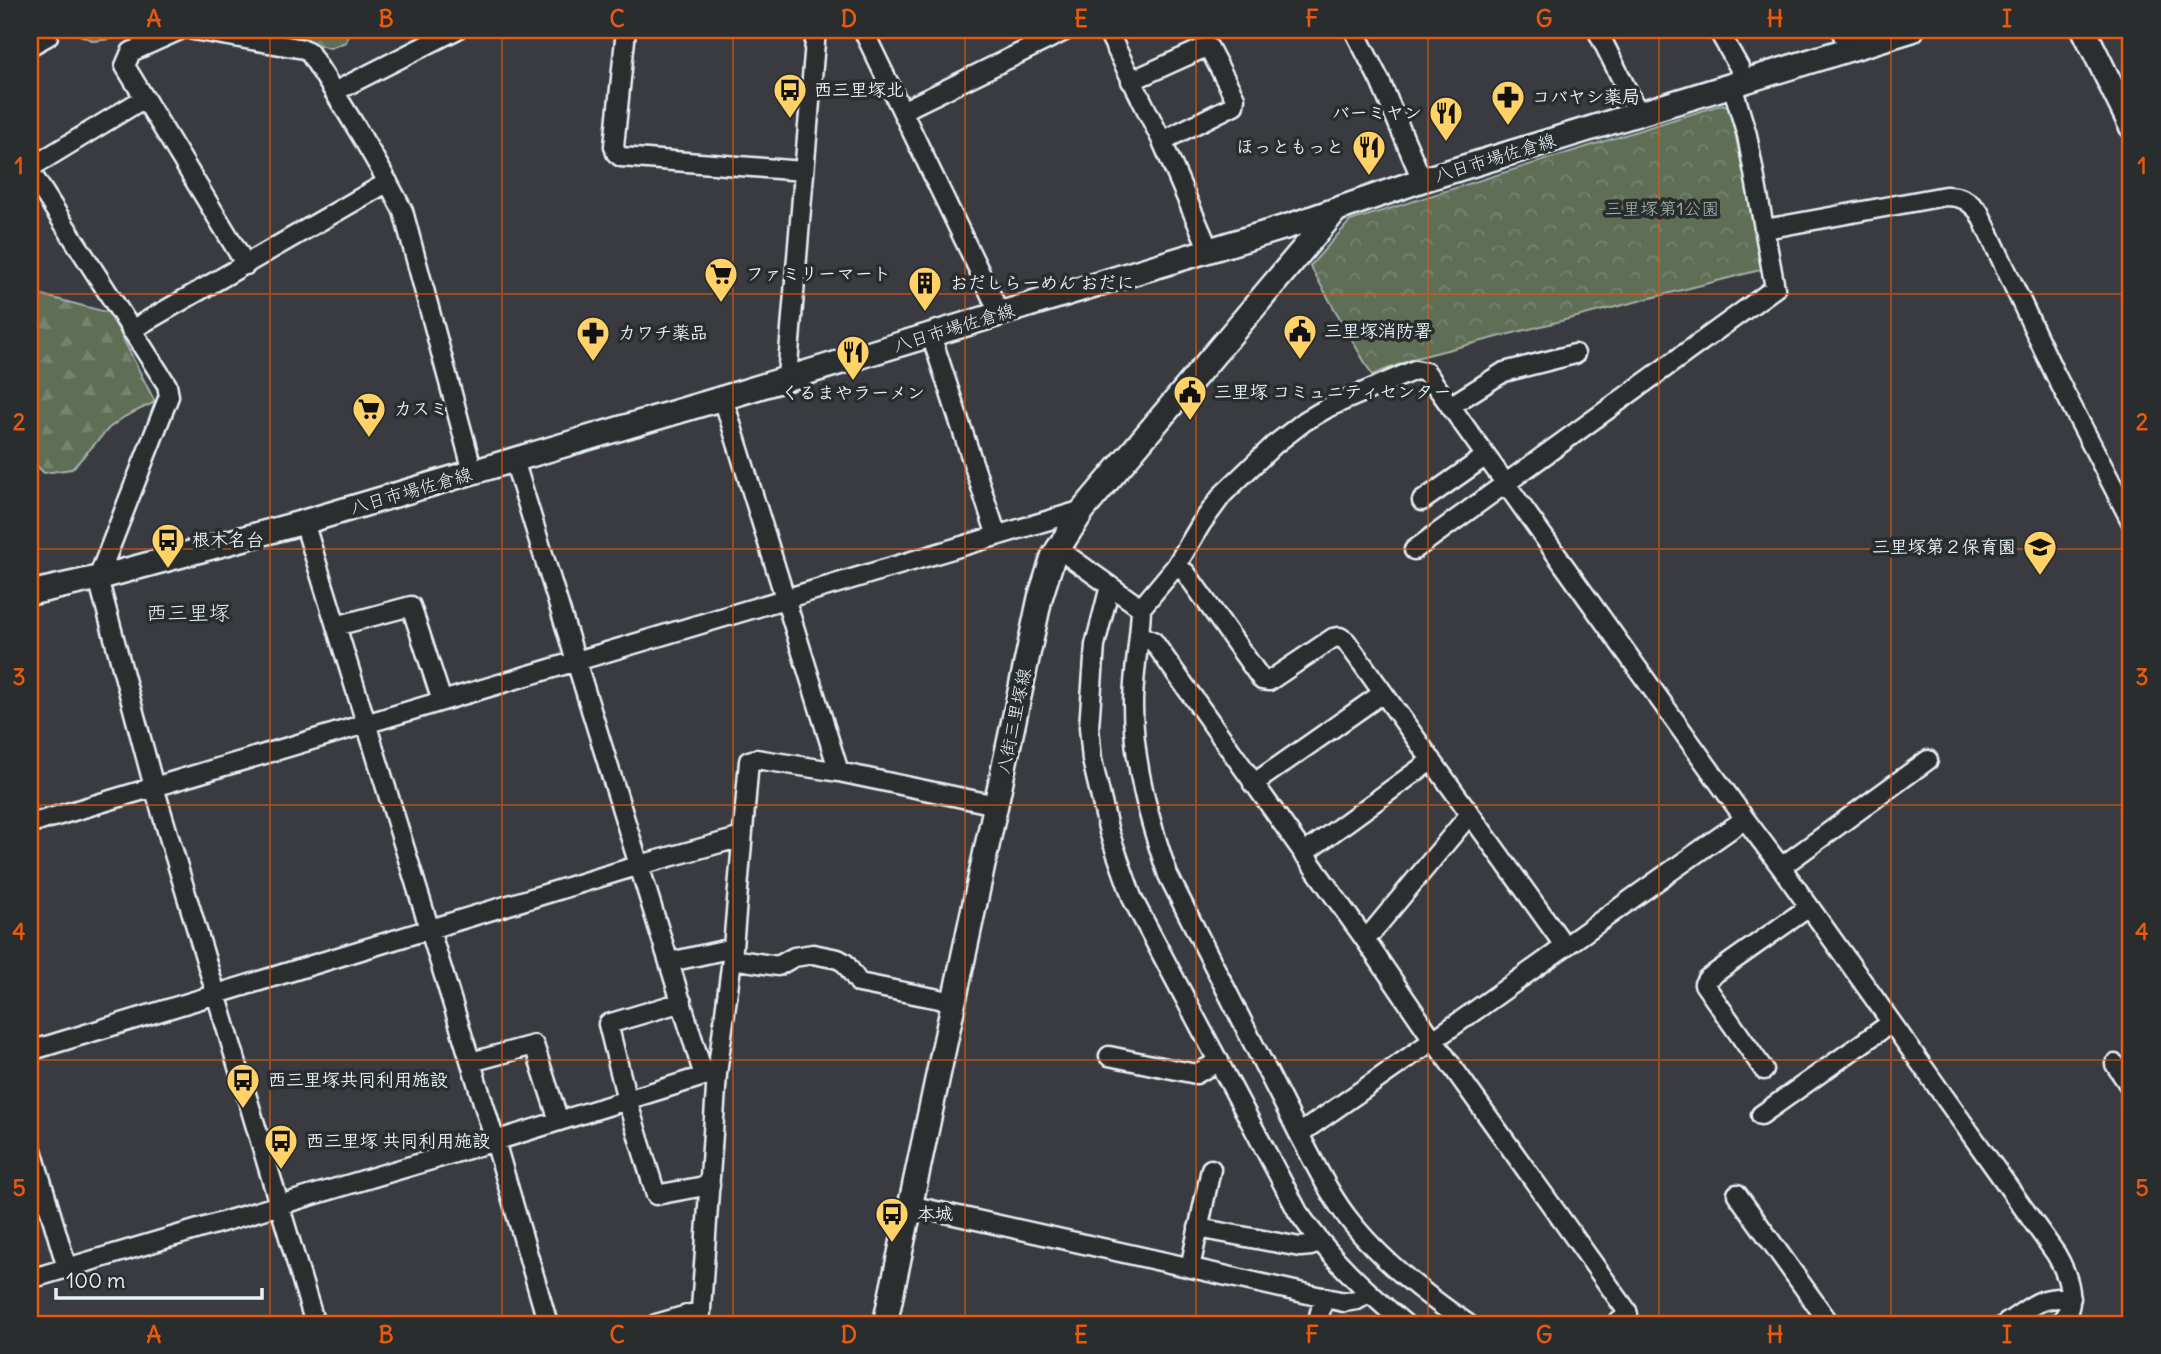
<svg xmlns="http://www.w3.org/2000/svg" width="2161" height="1354" font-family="Delius,'Klee One',sans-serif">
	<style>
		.forest { fill: url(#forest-firs); stroke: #a4b0a8; stroke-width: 2 }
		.park { fill: url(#park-crowns); stroke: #a4b0a8; stroke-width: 2 }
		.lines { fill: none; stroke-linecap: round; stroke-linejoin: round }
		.minor-casing { stroke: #e8f1f8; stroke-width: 23 }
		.major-casing { stroke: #e8f1f8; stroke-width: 28 }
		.minor { stroke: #2a2d2e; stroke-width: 18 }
		.major { stroke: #2a2d2e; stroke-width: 23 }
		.grid { fill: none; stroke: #e8590c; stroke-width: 2; stroke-opacity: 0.55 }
		.labels { text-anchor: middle; stroke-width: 7; stroke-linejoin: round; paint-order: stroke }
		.poi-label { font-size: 18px; font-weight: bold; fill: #e8f1f8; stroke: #2a2d2e; text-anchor: start }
		.street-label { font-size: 18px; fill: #e8f1f8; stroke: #2a2d2e }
		.park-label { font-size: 18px; fill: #abb6b0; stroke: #2a2d2e }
		.quarter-label { font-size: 21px; fill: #e8f1f8; stroke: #2a2d2e }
		.neatline { fill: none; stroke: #e8590c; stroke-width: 2.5 }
		.grid-label { font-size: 23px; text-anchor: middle; font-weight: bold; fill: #e8590c }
	</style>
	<defs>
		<pattern id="forest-firs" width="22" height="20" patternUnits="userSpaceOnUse" patternTransform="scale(1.75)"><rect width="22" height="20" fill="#606e57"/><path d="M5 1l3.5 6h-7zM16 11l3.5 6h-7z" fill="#778370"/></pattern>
		<pattern id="park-crowns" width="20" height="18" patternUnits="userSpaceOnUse" patternTransform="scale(1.75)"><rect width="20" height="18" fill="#606e57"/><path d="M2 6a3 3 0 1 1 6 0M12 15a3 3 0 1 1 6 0" fill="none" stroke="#778370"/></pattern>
	</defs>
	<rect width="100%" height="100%" fill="#3a3b41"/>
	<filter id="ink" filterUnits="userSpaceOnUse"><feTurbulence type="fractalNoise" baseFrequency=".0143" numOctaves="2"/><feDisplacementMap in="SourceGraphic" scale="14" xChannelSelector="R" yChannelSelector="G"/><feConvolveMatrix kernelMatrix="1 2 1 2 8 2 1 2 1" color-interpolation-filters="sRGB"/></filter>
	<g filter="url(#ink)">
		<path class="forest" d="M68,30H154L142,35L94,41Z
			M260,30H350L346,42L330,48Z
			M30,292L110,313L155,402L124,417L109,428L72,469L44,473L30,459Z"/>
		<path class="park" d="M1723,104L1730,109L1764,269L1416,358L1372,375L1310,266L1350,221Z"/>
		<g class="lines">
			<defs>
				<path id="minor" d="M180,30L131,52L125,66L246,265
					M193,30L304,49L309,52C342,104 375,156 403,211L473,472
					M626,30L614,146L616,153L621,157L804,171
					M863,30L1000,314
					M1107,30L1162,141L1209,250
					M1354,30L1380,81L1422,180
					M1597,30L1639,114
					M1718,30L1739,67L1744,81
					M1841,30L1849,50
					M30,46L48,36
					M1131,81L1204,48H1209L1235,98L1234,105L1162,141
					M334,92L456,30
					M902,111L1067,30
					M30,168L143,99
					M30,171L167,385L169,396L98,578L154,787L315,1324
					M1765,229L1945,196C1961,196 1968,200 1979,212L2055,374L2131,521
					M131,330L388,182
					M931,335L997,536
					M787,377L816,30
					M723,398L839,772
					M1450,406L1504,372L1575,354
					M514,460L704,1076
					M1422,501L1486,456
					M304,522L495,1141L548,1324
					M1057,548L1141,608C1140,641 1133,673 1133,705C1133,763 1149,820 1168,875L1299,1134C1315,1164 1330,1196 1351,1222C1381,1260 1428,1297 1468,1324
					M1414,550L1775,288L1747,135L1732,85
					M1176,566L1186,573L1262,680L1269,681L1333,638L1340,637L1346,641L1564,945
					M1110,586L1095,645L1089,727L1092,760L1109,832L1133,900L1298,1212C1328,1256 1365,1290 1405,1324
					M1141,608L1176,566L1201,524L1223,494L1274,445L1305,421L1329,407L1415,370L1426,372L1745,819L1781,867L2056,1254C2068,1275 2080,1306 2058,1324
					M336,626L411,606L442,701
					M1141,636L1153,641L1364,938L1434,1041L1627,1311L1628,1315L1616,1324
					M1253,784L1383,693
					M30,824L1083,510
					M1303,854L1432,760
					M1781,867L1928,760
					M1364,938L1373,931L1470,814
					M732,959L778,966L794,957L813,954L838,959L845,963L859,983L954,1002
					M670,962L733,948
					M682,1002L608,1024L627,1100L656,1195L710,1185
					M30,1051L640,865L742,837
					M1109,1056L1196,1074L1219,1061
					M471,1062L534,1045L559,1121
					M2115,1064L2131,1088
					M1764,1070L1704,984L1707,979L1809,907
					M1761,1115L1891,1023
					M1299,1134C1449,1031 1596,923 1745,819
					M30,1143L67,1268
					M1737,1194L1830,1324
					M909,1205L1344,1302L1357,1300L1369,1293
					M1198,1228L1300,1247L1311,1246L1318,1240
					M1190,1268L1211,1169
					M30,1279L495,1141L704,1076L717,1074
					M656,1324L701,1311
					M700,1324L717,1074L732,959L749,761L756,759L839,772L996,805
					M1317,1324L1324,1297
					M2005,1324C2032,1307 2037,1296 2071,1298"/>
				<path id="major" d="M2084,30L2131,126
					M30,593L98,578L304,522L723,398L1292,225L1422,180L1912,30
					M885,1324L1040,598L1053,557L1083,510L1336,210"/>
			</defs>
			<use href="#minor" class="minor-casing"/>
			<use href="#major" class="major-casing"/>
			<use href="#minor" class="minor"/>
			<use href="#major" class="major"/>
		</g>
	</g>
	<path class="grid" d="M270,30V1324M502,30V1324M733,30V1324M965,30V1324M1196,30V1324M1428,30V1324M1659,30V1324M1891,30V1324M30,294H2131M30,549H2131M30,805H2131M30,1060H2131"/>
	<defs>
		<symbol id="bus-pin" viewBox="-11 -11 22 30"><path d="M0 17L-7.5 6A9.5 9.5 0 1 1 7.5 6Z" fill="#ffd166" stroke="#2a2d2e"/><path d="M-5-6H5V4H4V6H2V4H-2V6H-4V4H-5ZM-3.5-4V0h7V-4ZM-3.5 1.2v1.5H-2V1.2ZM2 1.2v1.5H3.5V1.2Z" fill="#111"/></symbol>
		<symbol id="pharmacy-pin" viewBox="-11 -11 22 30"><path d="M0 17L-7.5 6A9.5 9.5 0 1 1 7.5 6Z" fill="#ffd166" stroke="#2a2d2e"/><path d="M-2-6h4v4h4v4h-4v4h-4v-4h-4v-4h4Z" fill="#111"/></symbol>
		<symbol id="restaurant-pin" viewBox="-11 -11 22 30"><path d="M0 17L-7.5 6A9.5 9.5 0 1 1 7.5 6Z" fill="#ffd166" stroke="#2a2d2e"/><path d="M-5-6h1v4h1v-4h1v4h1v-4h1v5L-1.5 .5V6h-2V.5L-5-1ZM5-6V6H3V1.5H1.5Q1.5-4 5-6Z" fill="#111"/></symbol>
		<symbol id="supermarket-pin" viewBox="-11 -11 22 30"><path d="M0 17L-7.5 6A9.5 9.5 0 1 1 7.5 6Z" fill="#ffd166" stroke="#2a2d2e"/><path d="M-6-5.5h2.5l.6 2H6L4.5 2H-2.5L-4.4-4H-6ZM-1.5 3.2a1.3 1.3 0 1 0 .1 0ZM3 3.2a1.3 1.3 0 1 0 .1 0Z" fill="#111"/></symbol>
		<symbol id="building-pin" viewBox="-11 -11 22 30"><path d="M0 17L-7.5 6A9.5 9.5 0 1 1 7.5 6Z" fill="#ffd166" stroke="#2a2d2e"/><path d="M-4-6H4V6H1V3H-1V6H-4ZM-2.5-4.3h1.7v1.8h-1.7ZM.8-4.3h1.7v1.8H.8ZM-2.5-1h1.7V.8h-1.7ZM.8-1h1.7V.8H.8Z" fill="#111"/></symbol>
		<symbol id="civic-pin" viewBox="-11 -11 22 30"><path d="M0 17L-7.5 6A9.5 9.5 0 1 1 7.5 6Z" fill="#ffd166" stroke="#2a2d2e"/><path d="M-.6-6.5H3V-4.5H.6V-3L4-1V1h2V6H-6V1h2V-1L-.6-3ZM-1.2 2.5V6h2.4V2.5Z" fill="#111"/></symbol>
		<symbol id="school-pin" viewBox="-11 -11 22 30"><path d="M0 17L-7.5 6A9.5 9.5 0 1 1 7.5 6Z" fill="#ffd166" stroke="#2a2d2e"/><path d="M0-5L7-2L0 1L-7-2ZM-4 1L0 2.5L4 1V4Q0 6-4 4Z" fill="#111"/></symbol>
	</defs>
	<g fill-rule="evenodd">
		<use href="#bus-pin" x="771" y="71" width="38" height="52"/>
		<use href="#pharmacy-pin" x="1489" y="78" width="38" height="52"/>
		<use href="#restaurant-pin" x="1427" y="94" width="38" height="52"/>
		<use href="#restaurant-pin" x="1350" y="128" width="38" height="52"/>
		<use href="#supermarket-pin" x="702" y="255" width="38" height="52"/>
		<use href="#building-pin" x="906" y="264" width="38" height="52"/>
		<use href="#civic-pin" x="1281" y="312" width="38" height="52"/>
		<use href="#pharmacy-pin" x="574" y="314" width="38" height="52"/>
		<use href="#restaurant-pin" x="834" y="333" width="38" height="52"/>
		<use href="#civic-pin" x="1171" y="373" width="38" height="52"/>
		<use href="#supermarket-pin" x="350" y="390" width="38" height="52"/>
		<use href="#bus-pin" x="149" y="521" width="38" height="52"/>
		<use href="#school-pin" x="2021" y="528" width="38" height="52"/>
		<use href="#bus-pin" x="224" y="1061" width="38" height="52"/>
		<use href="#bus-pin" x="262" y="1122" width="38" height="52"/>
		<use href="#bus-pin" x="873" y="1195" width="38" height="52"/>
	</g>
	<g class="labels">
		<g class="poi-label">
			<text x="814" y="96">西三里塚北</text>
			<text x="1532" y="103">コバヤシ薬局</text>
			<text x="1422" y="119" text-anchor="end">バーミヤン</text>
			<text x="1344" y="153" text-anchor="end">ほっともっと</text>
			<text x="746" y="280">ファミリーマート</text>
			<text x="950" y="289">おだしらーめん おだに</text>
			<text x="1324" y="337">三里塚消防署</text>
			<text x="618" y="339">カワチ薬品</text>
			<text x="1214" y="398">三里塚 コミュニティセンター</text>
			<text x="853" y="399" text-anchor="middle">くるまやラーメン</text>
			<text x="394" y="415">カスミ</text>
			<text x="192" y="546">根木名台</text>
			<text x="2016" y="553" text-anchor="end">三里塚第２保育園</text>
			<text x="268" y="1086">西三里塚共同利用施設</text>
			<text x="306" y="1147">西三里塚 共同利用施設</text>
			<text x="917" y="1220">本城</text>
		</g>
		<g class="street-label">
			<text transform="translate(1495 158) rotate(-17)" y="6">八日市場佐倉線</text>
			<text transform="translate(954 328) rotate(-17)" y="6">八日市場佐倉線</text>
			<text transform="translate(411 491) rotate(-16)" y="6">八日市場佐倉線</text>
			<text transform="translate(1014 721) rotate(-78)" y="6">八街三里塚線</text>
		</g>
		<g class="park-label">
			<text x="1662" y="215">三里塚第1公園</text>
		</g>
		<g class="quarter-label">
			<text x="188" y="620">西三里塚</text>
		</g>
	</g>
	<rect width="2161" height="1354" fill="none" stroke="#2a2d2e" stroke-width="77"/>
	<path d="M56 1288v10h206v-10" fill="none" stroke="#e8f1f8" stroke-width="3.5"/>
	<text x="66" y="1288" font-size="21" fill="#e8f1f8" stroke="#2a2d2e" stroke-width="5" paint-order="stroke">100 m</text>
	<rect x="38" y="38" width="2084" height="1278" class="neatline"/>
	<g class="grid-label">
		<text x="154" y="27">A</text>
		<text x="386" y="27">B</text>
		<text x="617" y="27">C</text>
		<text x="849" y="27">D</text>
		<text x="1081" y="27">E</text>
		<text x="1312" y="27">F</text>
		<text x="1544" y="27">G</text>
		<text x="1775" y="27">H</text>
		<text x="2007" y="27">I</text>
		<text x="19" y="174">1</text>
		<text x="2142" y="174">1</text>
		<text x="19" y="430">2</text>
		<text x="2142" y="430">2</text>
		<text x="19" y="685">3</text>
		<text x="2142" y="685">3</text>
		<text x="19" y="940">4</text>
		<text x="2142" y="940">4</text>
		<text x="19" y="1196">5</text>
		<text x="2142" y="1196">5</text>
		<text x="154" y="1343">A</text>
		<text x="386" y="1343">B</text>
		<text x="617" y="1343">C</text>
		<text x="849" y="1343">D</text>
		<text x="1081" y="1343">E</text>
		<text x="1312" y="1343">F</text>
		<text x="1544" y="1343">G</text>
		<text x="1775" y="1343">H</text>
		<text x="2007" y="1343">I</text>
	</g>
</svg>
